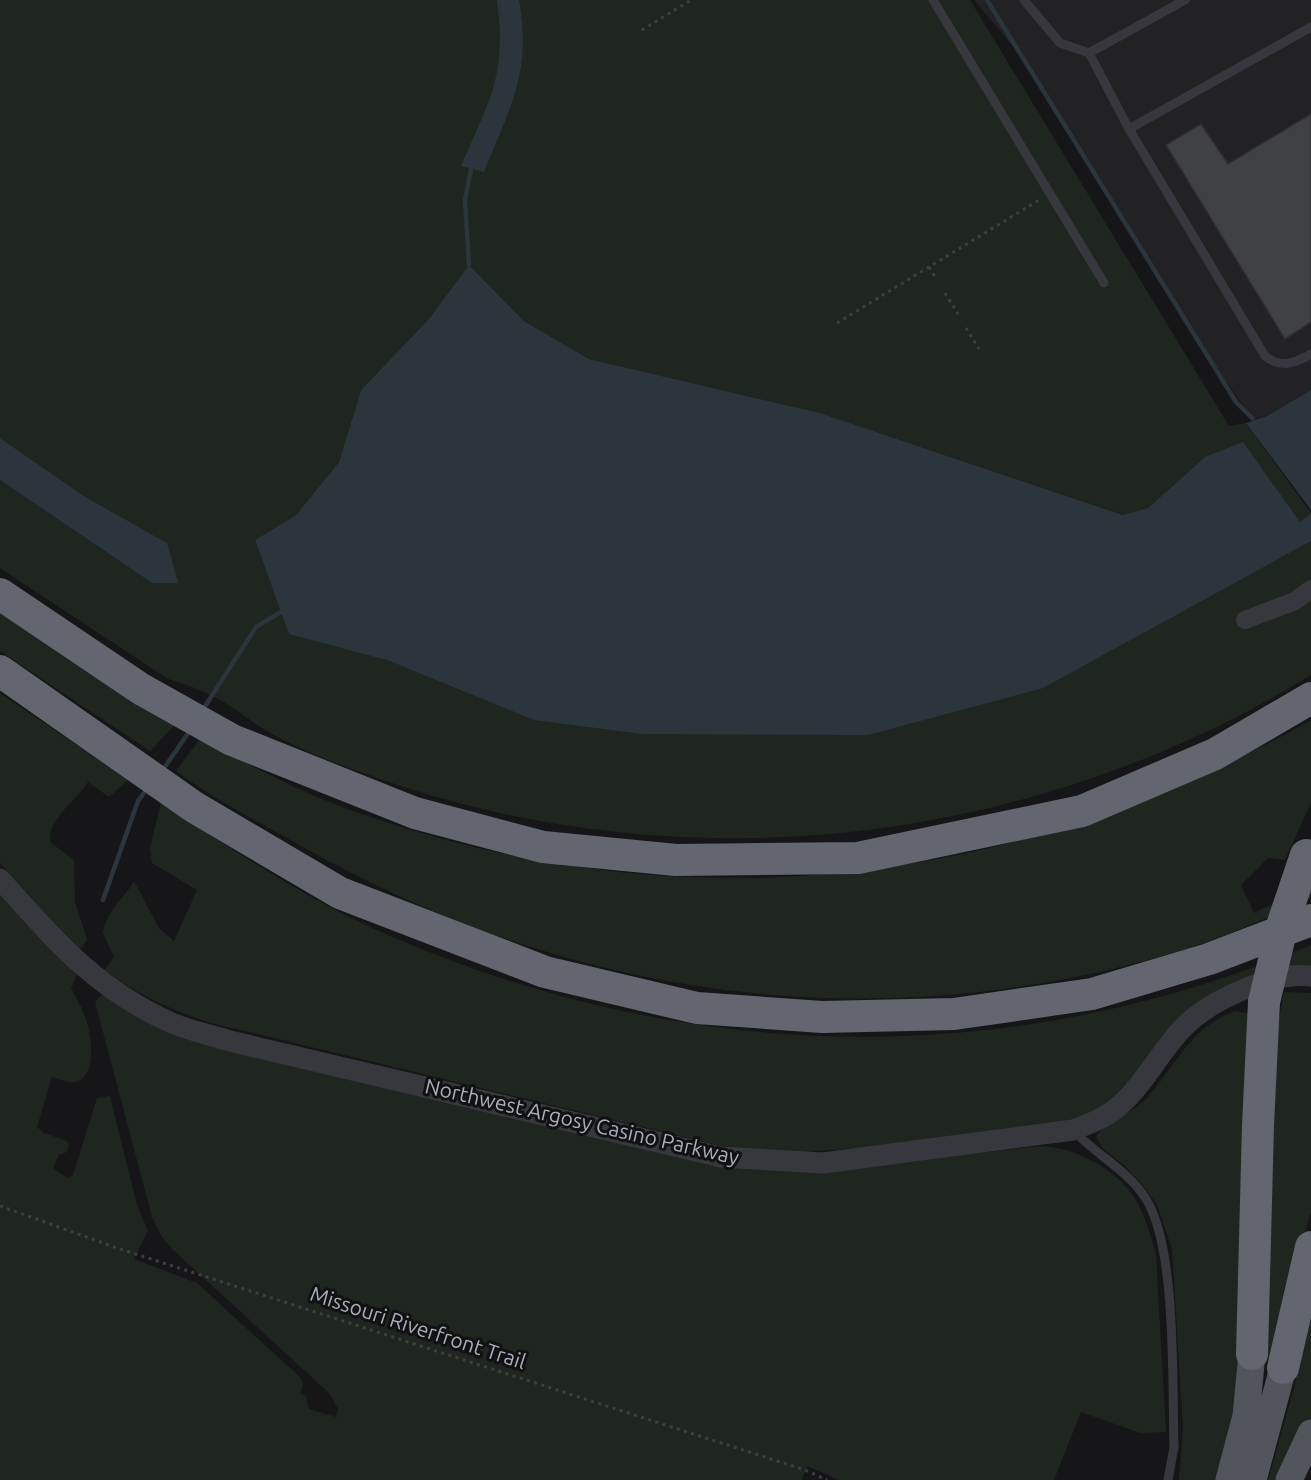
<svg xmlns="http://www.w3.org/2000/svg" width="1311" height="1480" font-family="Ubuntu,sans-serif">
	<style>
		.built { fill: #222225 }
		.green { fill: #1e261f }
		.water { fill: #2c353c }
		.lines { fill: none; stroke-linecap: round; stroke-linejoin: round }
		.stream { stroke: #2c353c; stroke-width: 4.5 }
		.building { fill: #404145; stroke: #303034; stroke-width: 1.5 }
		.path { stroke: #3d3f44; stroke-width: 3; stroke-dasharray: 3 4.5; stroke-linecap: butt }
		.service { stroke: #37383d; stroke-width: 9 }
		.minor { stroke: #37383d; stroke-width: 18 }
		.tertiary { stroke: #37383d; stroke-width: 21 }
		.primary { stroke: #53555c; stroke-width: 27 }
		.motorway { stroke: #63666e; stroke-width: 32 }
		.motorway-bridge { stroke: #63666e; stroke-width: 32 }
		.labels { text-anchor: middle; stroke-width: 6; stroke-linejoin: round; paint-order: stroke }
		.street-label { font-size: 21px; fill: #a8adb8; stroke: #111113 }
	</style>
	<rect width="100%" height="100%" fill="#161618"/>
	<path class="built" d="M974,0H1311V390L1267,416L1253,419L1212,362L1018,52Z"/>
	<path class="green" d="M0,0H970L1229,426L1246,423L1311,513L1300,522L1205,457L1148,508L1124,515L820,413L589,359L524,321L469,265L428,320L361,390L339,462L296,515L255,540L289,633L390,661L1276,560L1311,541V675C1037,844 691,886 386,781C348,768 309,754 274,735C256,726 241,712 224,702C206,692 188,685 168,679L0,568V480L152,583L167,543L84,496L0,438Z
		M0,612L175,725L150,751L0,651Z
		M0,693L128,780L109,797L88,782C77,800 47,820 50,842L74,860L75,902L87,939L82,948L77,949L0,863Z
		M1311,720V803L1285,860L1268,858L1241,885L1254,913L1311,885V898C1269,917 1227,936 1183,950C882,1041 577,1002 305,848C261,823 216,801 176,771L200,739C245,762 290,787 337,805C667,928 1007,893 1311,720Z
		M161,802C235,852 311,902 393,937C691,1066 1011,1071 1311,945V967C1258,972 1235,976 1190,1008L1115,1101L1067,1123L859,1148L805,1152L739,1150L207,1022C169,1009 137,994 104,970L114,957L103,933C106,911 123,900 134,881L159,928L174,941L197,890L152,863L150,848Z
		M0,890L77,975L71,988C75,996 81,1005 84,1014C91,1029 99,1078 75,1082C67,1083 59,1079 52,1077L37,1127L44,1133L67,1141L69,1146L67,1152L59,1155L53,1168L68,1178L73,1175L97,1098L110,1096L137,1205L148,1231L134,1259L197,1283L301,1378L303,1386L300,1393L306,1396L309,1409L336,1417L338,1409L330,1394L172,1249L162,1237L152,1217L95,1002L103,993L122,1007L732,1167L800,1172L1042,1146C1075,1148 1115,1168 1134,1197C1145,1214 1150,1234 1156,1254L1166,1432L1140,1433L1081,1412L1054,1480H839L807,1466L802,1480H0Z
		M1284,992L1311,993V1212L1304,1235L1279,1360L1263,1358L1276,1037Z
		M1236,1011L1250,1014L1237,1400L1220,1480H1179L1183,1428L1172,1249L1157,1205L1142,1184L1125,1166L1103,1149L1096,1137C1107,1120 1129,1115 1144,1101C1175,1068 1189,1027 1236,1011Z
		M1311,1301V1426L1285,1480H1268L1294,1388Z"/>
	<path class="water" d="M497,0H519C532,74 510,106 484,172L461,166C490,99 507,76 497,0Z
		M469,265L524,321L589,359L820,413L1123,515L1148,508L1205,457L1243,442L1300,522L1311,513V541L1043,688L868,735L642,734L534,720L390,661L289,634L255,540L296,515L339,462L361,390L428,320Z
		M1311,390V510L1246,423L1267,416Z
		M0,438L84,496L167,543L178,583H152L0,480Z"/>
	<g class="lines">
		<path class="stream" d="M987,0L1236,402L1253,419
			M469,265L465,200L472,164
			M202,711L256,627L281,612
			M162,771L191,729
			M103,900L138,801L147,789"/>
	</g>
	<path class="building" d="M1311,114V322L1285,339L1166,145L1201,124L1228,164Z"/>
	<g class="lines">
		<path class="path" d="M642,30L691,0
			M929,267L937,280
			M945,293L958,314
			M837,323L1039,200
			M966,328L979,349
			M0,1206L117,1248L805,1470L827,1480"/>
		<path class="service" d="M933,0L1104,283
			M1024,0L1060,43L1089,53L1185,0
			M1089,53L1129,129L1265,356C1281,369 1295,363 1311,354
			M1129,129L1311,27
			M1073,1130C1096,1155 1128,1170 1146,1199C1177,1248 1172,1386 1174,1447L1168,1480"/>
		<path class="minor" d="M1245,620L1295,601L1311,589"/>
		<path class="tertiary" d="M0,879C55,940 95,989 172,1023C190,1031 211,1035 230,1041L721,1157L823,1163L1073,1130C1089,1124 1105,1118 1118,1107C1144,1085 1159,1053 1182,1029C1209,1000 1272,972 1311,976"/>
		<path class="primary" d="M1229,1480L1246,1416L1252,1354
			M1253,1480L1283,1368
			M1289,1480L1311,1433"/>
		<path class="motorway" d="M0,594L141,689L232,740L415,813L543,847L676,860L858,858L1082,811L1215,754L1311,698
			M0,671L194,807L340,893L545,972L697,1008L822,1017L954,1014L1092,994L1209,959L1311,920
			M1252,1354L1258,1125L1264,1002
			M1283,1368L1311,1247"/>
		<path class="motorway-bridge" d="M1264,1002L1283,923L1306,855"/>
	</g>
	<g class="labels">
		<g class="street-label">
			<text transform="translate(582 1122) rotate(13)" y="7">Northwest Argosy Casino Parkway</text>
			<text transform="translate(418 1328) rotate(18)" y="7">Missouri Riverfront Trail</text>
		</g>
	</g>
</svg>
